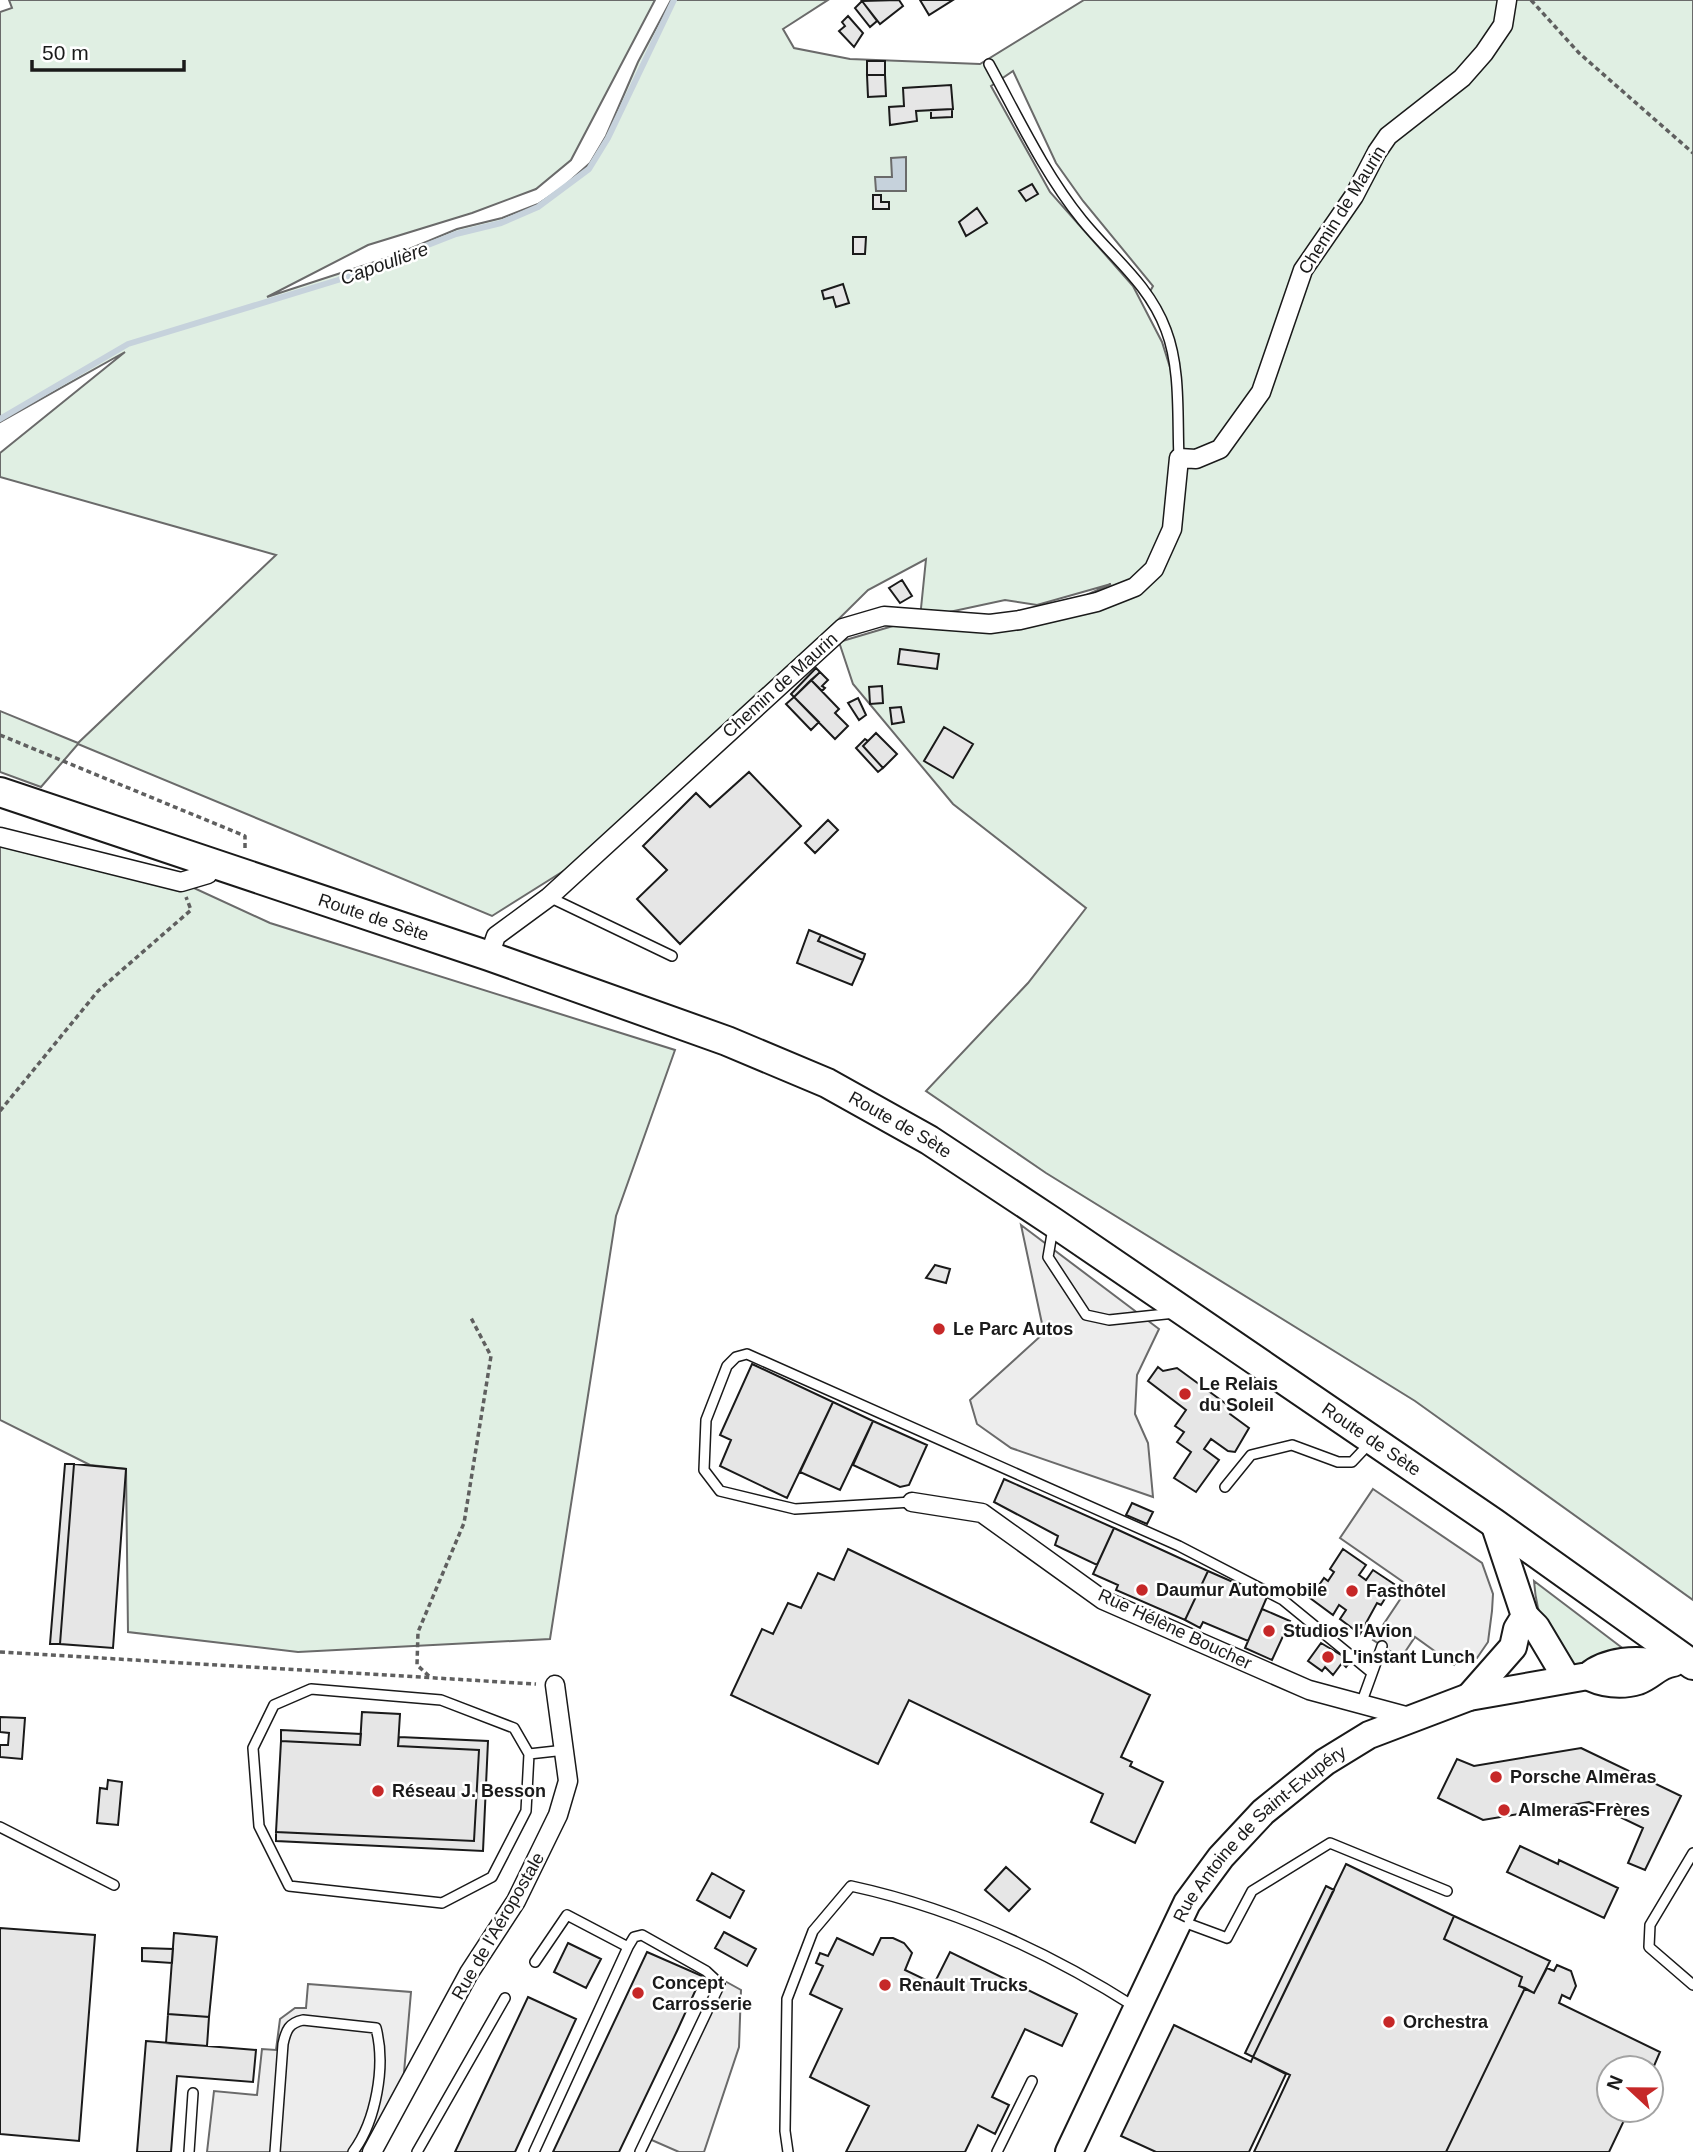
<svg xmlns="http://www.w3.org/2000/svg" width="1693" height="2152" font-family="Arial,sans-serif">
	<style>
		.green { fill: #e0efe3; stroke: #6a6a6a; stroke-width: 2; fill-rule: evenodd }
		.parking { fill: #ededed; stroke: #6a6a6a; stroke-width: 2 }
		.water { fill: #c6d2dc; stroke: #6a6a6a; stroke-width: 2 }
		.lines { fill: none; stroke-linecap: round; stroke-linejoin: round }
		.stream { stroke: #c6d2dc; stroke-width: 6 }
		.building { fill: #e6e6e6; stroke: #1a1a1a; stroke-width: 2 }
		.lane-casing { stroke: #1a1a1a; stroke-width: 12 }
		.street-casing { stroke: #1a1a1a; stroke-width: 21 }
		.secondary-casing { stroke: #1a1a1a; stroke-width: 30 }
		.primary-casing { stroke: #1a1a1a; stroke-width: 32 }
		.path { stroke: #5f5f5f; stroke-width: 3.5; stroke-dasharray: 5 3.5; stroke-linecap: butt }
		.lane { stroke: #fff; stroke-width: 9 }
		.street { stroke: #fff; stroke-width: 18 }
		.secondary { stroke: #fff; stroke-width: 26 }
		.primary { stroke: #fff; stroke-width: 28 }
		.poi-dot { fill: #c62828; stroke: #fff; stroke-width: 2.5 }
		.labels { text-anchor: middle; stroke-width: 5; stroke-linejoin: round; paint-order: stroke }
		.street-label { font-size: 18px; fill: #1a1a1a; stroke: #fff }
		.poi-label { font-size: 18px; font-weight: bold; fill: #1a1a1a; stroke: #fff; text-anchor: start }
		.water-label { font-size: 19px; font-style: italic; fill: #1a1a1a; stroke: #fff }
	</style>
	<rect width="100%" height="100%" fill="#fff"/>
	<path class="green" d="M9,0H655L571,160L536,189L472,213L368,245L267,297L390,257L457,229L502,218L538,204L563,187L590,163L606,136L638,62L671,0H828L783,29L794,48L850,59L980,64L1084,0H1693V1600L1415,1401L1046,1173L926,1091L1028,983L1086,908L953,804L853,684L839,642L920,618L926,559L868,590L771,686L581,860L492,916L78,744L41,787L0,772V711L78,743L276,555L0,477V453L125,352L0,422V12L12,8ZM1013,71L1056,163L1083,201L1153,286L1148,295L1174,362L1173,377L1162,342L1133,286L1050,192L991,86ZM1111,584L1042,615L926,617L1005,600L1037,605Z
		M0,837L181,882L270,923L675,1050L616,1216L550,1639L298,1652L128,1632L126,1469L90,1465L0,1420Z
		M1534,1581L1625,1650L1618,1656L1574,1665C1547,1635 1537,1622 1534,1581Z"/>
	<path class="parking" d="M1021,1225L1159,1329L1137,1375L1135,1414L1148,1443L1153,1497L1011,1448L977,1424L970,1400L1044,1333Z
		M1373,1489L1482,1563L1493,1594L1492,1611L1488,1642L1477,1658L1465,1651L1454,1665L1415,1637L1401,1658L1373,1640L1409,1586L1340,1538Z
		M723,1980L741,1990L739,2047L704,2152H679L647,2138Z
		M308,1984L411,1992L403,2084L364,2152H207L214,2091L257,2095L262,2049L276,2050L280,2019L295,2008H306Z"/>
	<path class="water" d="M906,157V191H876L875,177H892L891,158Z"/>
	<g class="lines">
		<path class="stream" d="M0,419L128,344L338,280L456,234L501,223L538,207L589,169L608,138L674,0"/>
	</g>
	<path class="building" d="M899,0L903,6L880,24L862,1Z
		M920,0H953L929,15Z
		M862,1L877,21L870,27L855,8Z
		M848,16L863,33L854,47L839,31L845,26L842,22Z
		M867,61H885V75H867Z
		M867,75H885L886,96L868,97Z
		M951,85L953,109L916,111L917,121L890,125L889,107L904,106L903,88Z
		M952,109V117L931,118V110Z
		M1032,184L1038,194L1026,201L1019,191Z
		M873,195H881V202H889V209H873Z
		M977,208L987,223L966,236L959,222Z
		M853,237H866L865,254H853Z
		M843,284L849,303L836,307L833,297L824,299L822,291Z
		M902,580L912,596L900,603L889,588Z
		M900,649L939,654L937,669L898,664Z
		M816,668L820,672L794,697L791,694Z
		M820,672L828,680L822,686L825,688L822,691L811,680Z
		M811,680L839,709L835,713L848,726L835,739L794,697Z
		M882,686L883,703L870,704L869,687Z
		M794,697L819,722L811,730L786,704Z
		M858,698L866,715L859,720L848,703Z
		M901,707L904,722L892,724L890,708Z
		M944,727L973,744L953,778L924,761Z
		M876,733L897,754L883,768L863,746Z
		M865,739L868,741L863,746L883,768L878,772L856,748Z
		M749,772L801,826L680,944L637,899L667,870L643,846L696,793L710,807Z
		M828,820L838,830L815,853L805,843Z
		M809,930L821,935L818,941L863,960L852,985L797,963Z
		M821,935L865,954L863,960L818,941Z
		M935,1265L950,1269L946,1283L926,1278Z
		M752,1364L833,1402L787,1498L720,1466L731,1440L720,1435Z
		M1158,1367L1163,1371L1177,1368L1233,1409L1230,1414L1249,1428L1235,1452L1228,1451L1211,1439L1204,1449L1219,1460L1196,1492L1174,1478L1191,1452L1177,1442L1184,1432L1175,1426L1186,1410L1148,1381Z
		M833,1402L873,1421L840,1490L800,1472Z
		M873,1421L927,1445L909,1485L900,1487L853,1465Z
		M65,1464H74L60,1644H50Z
		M74,1464L126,1469L113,1648L60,1644Z
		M1004,1479L1114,1528L1097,1565L1055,1545L1058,1536L994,1502Z
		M1132,1503L1153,1512L1147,1524L1126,1515Z
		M1114,1528L1208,1571L1185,1620L1116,1590L1118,1585L1093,1574Z
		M848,1549L1150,1695L1121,1757L1132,1762L1130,1766L1163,1782L1135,1843L1091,1822L1103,1794L909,1700L878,1764L731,1695L762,1629L773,1634L788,1603L801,1608L818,1573L834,1580Z
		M1343,1549L1366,1565L1359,1575L1366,1580L1373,1570L1394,1584L1381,1605L1377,1603L1360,1634L1340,1619L1346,1610L1339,1605L1333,1615L1310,1598L1324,1578L1328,1581L1334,1572L1330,1569Z
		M1208,1571L1267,1597L1248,1641L1203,1622L1200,1628L1185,1620Z
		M1262,1609L1290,1621L1272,1660L1245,1648Z
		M1321,1643L1351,1661L1346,1667L1342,1663L1333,1675L1325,1667L1322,1671L1308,1661Z
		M362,1712L400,1714L398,1746L479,1750L474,1841L276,1832L281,1741L360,1745Z
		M0,1717L25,1718L22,1759L0,1757V1745H8L9,1733L0,1732Z
		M281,1730L361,1734L360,1745L281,1741Z
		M399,1737L488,1741L483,1851L276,1841V1832L474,1841L479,1750L398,1746Z
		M1581,1748L1681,1796L1645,1870L1628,1863L1643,1828L1589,1802L1483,1820L1438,1798L1457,1759L1474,1766Z
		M108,1780L122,1782L118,1825L97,1823L100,1788L107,1789Z
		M1520,1846L1558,1864L1559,1860L1618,1888L1604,1918L1507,1872Z
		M1346,1864L1454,1916L1444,1939L1522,1977L1519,1986L1525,1988L1446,2152H1254L1290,2075L1253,2057Z
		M1006,1867L1030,1889L1009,1911L985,1890Z
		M712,1873L744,1891L730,1918L697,1900Z
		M1326,1886L1334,1890L1253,2057L1245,2053Z
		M1454,1916L1550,1961L1534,1993L1519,1986L1522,1977L1444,1939Z
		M0,1928L95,1935L79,2141L0,2134Z
		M724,1932L756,1949L747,1966L715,1948Z
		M174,1933L217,1937L209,2017L168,2014Z
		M837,1938L873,1955L881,1938H893L904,1943L912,1953L905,1970L934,1984L950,1952L1077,2014L1062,2046L1025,2029L992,2097L1009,2105L995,2134L978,2125L965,2152H846L869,2106L810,2077L842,2009L810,1994L823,1966L816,1963L820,1953L828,1956Z
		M568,1943L601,1959L586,1988L554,1972Z
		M142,1948L173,1949L172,1963L142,1961Z
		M647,1952L702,1976L677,2031L619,2152H553Z
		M1557,1965L1571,1971L1576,1986L1570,1999L1562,1995L1559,2003L1660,2052L1654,2066L1651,2064L1649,2068H1609V2110H1629L1609,2152H1446L1525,1988L1534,1993L1547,1968L1554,1971Z
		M528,1997L576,2019L515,2152H455Z
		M168,2014L209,2017L207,2046L166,2043Z
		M1174,2025L1251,2062L1253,2057L1286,2074L1249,2152H1156L1121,2136Z
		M146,2041L256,2050L253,2082L177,2076L171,2152H137Z"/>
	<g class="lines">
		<defs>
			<path id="lane" d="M989,64C1018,117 1044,173 1082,220C1112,257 1149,284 1166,330C1181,369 1177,417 1179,458
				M549,897L672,956
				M1053,1228L1048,1257L1086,1315L1109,1320L1175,1313
				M1225,1487L1251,1455L1292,1445L1338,1462H1352L1369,1444
				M912,1502L795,1509L720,1491L704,1470L706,1420L727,1366L736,1357L747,1354L1179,1546L1283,1600L1371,1672
				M311,1689L441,1700L514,1728L529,1754L526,1811L492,1877L442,1903L289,1886L259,1826L253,1748L274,1705Z
				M1361,1704L1382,1646
				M529,1754L565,1750
				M0,1827L114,1885
				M1693,1853L1650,1925L1649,1947L1693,1985
				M1181,1921L1227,1938L1252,1891L1330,1843L1447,1891
				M535,1962L567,1915L628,1947
				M189,2152L193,2093
				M275,2152L283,2044C286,2030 289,2023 303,2020L376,2028C386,2066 376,2121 353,2152
				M417,2152L505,1998
				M534,2152L628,1947L634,1937L642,1935L706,1971L720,1984L640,2152
				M788,2152L785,2131L787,1999L813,1931L851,1886C953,1908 1047,1951 1135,2007
				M997,2152L1032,2081"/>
			<path id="street" d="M0,837L181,882L208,874L214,863
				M489,956L496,936L549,897L843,628L884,616L990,624L1020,620L1097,602L1135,587L1154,569L1172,529L1179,458L1196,459L1220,449L1261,392L1303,270L1354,196L1377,152L1388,136L1462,78L1484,53L1503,25L1507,0
				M912,1502L982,1513L1103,1600L1309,1690L1413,1718
				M372,2152L469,1973L516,1901L558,1815L568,1781L555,1685"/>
			<g id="secondary">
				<path d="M1525,1616L1536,1627L1567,1679"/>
				<path d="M1588,1676C1601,1684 1622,1686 1638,1681C1652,1676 1658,1665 1673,1663"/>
				<path d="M1469,1697L1513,1647L1517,1629L1525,1616L1494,1523"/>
				<path id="s1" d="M1069,2152L1187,1903L1221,1857L1263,1812L1325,1762L1369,1735L1469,1697L1588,1676C1605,1661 1639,1657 1660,1665"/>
			</g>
			<g id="primary">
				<path id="s2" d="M0,792L489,956L727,1041L827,1083L929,1140L1053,1222L1494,1523L1693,1665"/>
			</g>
		</defs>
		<use href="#lane" class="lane-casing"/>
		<use href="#street" class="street-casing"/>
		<use href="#secondary" class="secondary-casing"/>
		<use href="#primary" class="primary-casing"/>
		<path class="path" d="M1531,0L1579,53L1693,153
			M0,735L245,836V851
			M0,1111L98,991L191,910L186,897
			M0,1652L536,1684
			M429,1676L417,1665L418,1632L464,1523L491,1356L470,1316"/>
		<use href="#lane" class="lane"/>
		<use href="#street" class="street"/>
		<use href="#secondary" class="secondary"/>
		<use href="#primary" class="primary"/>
	</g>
	<g class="poi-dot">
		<circle cx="939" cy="1329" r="7"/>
		<circle cx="1185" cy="1394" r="7"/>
		<circle cx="1142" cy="1590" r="7"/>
		<circle cx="1352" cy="1591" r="7"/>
		<circle cx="1269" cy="1631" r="7"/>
		<circle cx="1328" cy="1657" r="7"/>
		<circle cx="1496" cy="1777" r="7"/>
		<circle cx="378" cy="1791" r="7"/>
		<circle cx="1504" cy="1810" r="7"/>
		<circle cx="885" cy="1985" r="7"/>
		<circle cx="638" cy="1993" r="7"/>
		<circle cx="1389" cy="2022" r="7"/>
	</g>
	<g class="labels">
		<g class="street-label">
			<text transform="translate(1342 210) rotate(-58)" y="6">Chemin de Maurin</text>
			<text transform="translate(780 685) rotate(-42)" y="6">Chemin de Maurin</text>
			<text dy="6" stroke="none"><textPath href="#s2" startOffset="394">Route de Sète</textPath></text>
			<text dy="6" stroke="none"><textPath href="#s2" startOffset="961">Route de Sète</textPath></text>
			<text dy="6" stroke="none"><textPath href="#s2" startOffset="1528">Route de Sète</textPath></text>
			<text transform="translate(1175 1629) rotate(25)" y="6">Rue Hélène Boucher</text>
			<text dy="6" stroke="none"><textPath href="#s1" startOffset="376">Rue Antoine de Saint-Exupéry</textPath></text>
			<text transform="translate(498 1926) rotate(-60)" y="6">Rue de l'Aéropostale</text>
		</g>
		<g class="poi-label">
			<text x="953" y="1335">Le Parc Autos</text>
			<text x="1199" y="1390">Le Relais<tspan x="1199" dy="21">du Soleil</tspan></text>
			<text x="1156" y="1596">Daumur Automobile</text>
			<text x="1366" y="1597">Fasthôtel</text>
			<text x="1283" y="1637">Studios l'Avion</text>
			<text x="1342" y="1663">L'instant Lunch</text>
			<text x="1510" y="1783">Porsche Almeras</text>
			<text x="392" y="1797">Réseau J. Besson</text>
			<text x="1518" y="1816">Almeras-Frères</text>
			<text x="652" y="1989">Concept<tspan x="652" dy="21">Carrosserie</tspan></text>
			<text x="899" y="1991">Renault Trucks</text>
			<text x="1403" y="2028">Orchestra</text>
		</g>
		<g class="water-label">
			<text transform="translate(384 263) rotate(-20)" y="7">Capoulière</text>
		</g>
	</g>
	<g transform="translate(1630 2089) rotate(292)"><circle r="33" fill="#ffffff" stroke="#a3a3a3" stroke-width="2"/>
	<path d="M0-5L12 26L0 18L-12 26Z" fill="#c62828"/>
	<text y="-10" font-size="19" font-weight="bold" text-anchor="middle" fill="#1a1a1a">N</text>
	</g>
	<path d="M32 60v10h152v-10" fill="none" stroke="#1a1a1a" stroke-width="3.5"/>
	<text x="42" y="60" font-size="21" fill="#1a1a1a" stroke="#ffffff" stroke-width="5" paint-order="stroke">50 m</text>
</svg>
